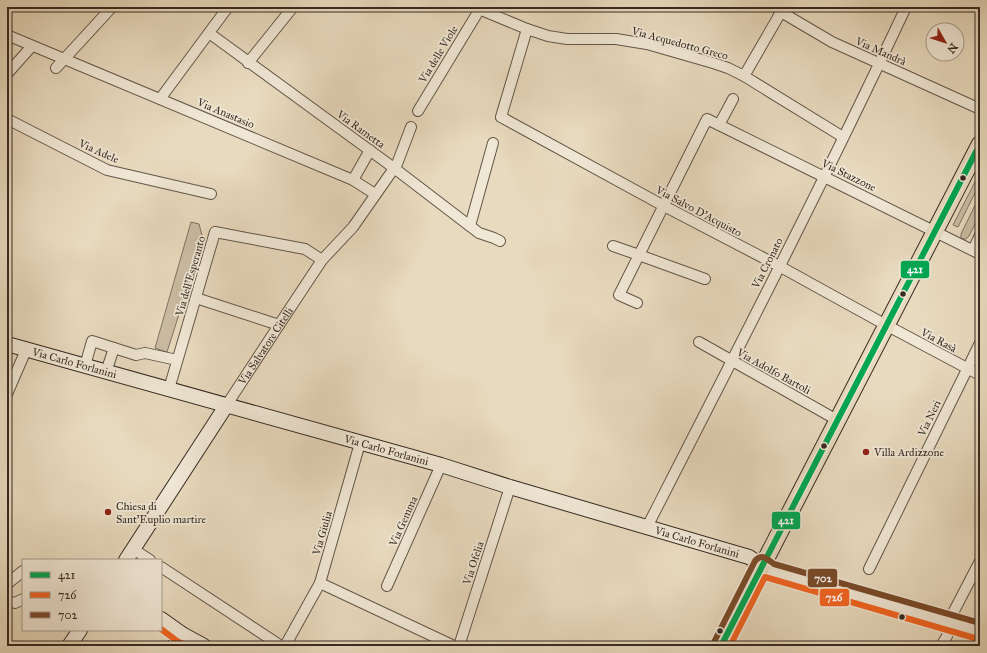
<svg xmlns="http://www.w3.org/2000/svg" width="987" height="653" font-family="'IM FELL Great Primer',serif">
	<style>
		.green { fill: #cabca3; stroke: #807362 }
		.lines { fill: none; stroke-linecap: round; stroke-linejoin: round }
		.street-casing { stroke: #635649; stroke-width: 12 }
		.secondary-casing { stroke: #372a22; stroke-width: 16 }
		.primary-casing { stroke: #372a22; stroke-width: 18 }
		.street { stroke: #f0e7d5; stroke-width: 10 }
		.secondary { stroke: #f0e7d5; stroke-width: 14 }
		.primary { stroke: #e8dabe; stroke-width: 16 }
		.bus-1-casing { stroke: #f0e7d5; stroke-width: 9 }
		.bus-2-casing { stroke: #f0e7d5; stroke-width: 9 }
		.bus-3-casing { stroke: #f0e7d5; stroke-width: 9 }
		.bus-1 { stroke: #00a651; stroke-width: 6 }
		.bus-2 { stroke: #f26522; stroke-width: 6 }
		.bus-3 { stroke: #7a4b2a; stroke-width: 6 }
		.bus-dot { fill: #372a22; stroke: #f0e7d5; stroke-width: 1.5 }
		.poi-dot { fill: #8f2418; stroke: #f0e7d5; stroke-width: 1.5 }
		.labels { text-anchor: middle; stroke-width: 3.5; stroke-linejoin: round; paint-order: stroke }
		.street-label { font-size: 11px; fill: #372a22; stroke: #f0e7d5 }
		.poi-label { font-size: 11px; fill: #372a22; stroke: #f0e7d5; text-anchor: start }
		.line-badge { stroke: #f0e7d5; stroke-width: 1.5 }
		.badge-label { font-size: 11px; text-anchor: middle; font-weight: bold; fill: #fff }
	</style>
	<rect width="100%" height="100%" fill="#e8dabe"/>
	<filter id="stains"><feTurbulence type="fractalNoise" baseFrequency=".005" numOctaves="4"/><feColorMatrix values="0 0 0 0 .2 0 0 0 0 .09 0 0 0 0 .02 0 0 0 .5 -.17"/></filter>
	<radialGradient id="worn" r=".72"><stop offset=".6" stop-color="#630" stop-opacity="0"/><stop offset="1" stop-color="#630" stop-opacity=".3"/></radialGradient>
	<path class="green" d="M978,176L980,180V183L958,227L953,225Z
		M980,195V214L969,236L966,239H964L961,238V234Z
		M191,222L199,224L203,239L167,352L155,348Z"/>
	<g class="lines">
		<defs>
			<g id="street">
				<path d="M474,7L527,29L548,36L567,39H616L647,44L713,63L728,68L744,76L843,137"/>
				<path d="M776,7L781,12L832,42L980,109"/>
				<path d="M527,29L501,117L664,206L779,266L886,325L980,375"/>
				<path d="M209,33L394,168L479,233L494,238L500,241"/>
				<path d="M7,35L353,180L375,194"/>
				<path d="M248,63L293,7"/>
				<path d="M56,68L112,7"/>
				<path d="M7,74L32,46"/>
				<path d="M744,76L781,12"/>
				<path d="M160,99L228,7"/>
				<path d="M418,111L481,7"/>
				<path d="M7,119L107,170L211,194"/>
				<path d="M719,125L733,99"/>
				<path d="M353,180L370,150"/>
				<path d="M470,226L493,143"/>
				<path d="M613,246L639,255L619,295L637,303"/>
				<path d="M973,250L980,235"/>
				<path d="M705,279L639,255L707,119L980,254"/>
				<path d="M196,298L279,325"/>
				<path d="M699,342L837,420"/>
				<path d="M114,348L136,355L145,353L177,360"/>
				<path d="M85,366L92,341L114,348L106,372"/>
				<path d="M169,389L215,232L305,249L322,260"/>
				<path d="M7,394L26,350"/>
				<path id="s1" d="M226,406L279,325L322,260L353,227L397,164L411,127"/>
				<path d="M647,527C735,355 824,182 906,7"/>
				<path d="M133,549L150,560"/>
				<path d="M161,567L281,646"/>
				<path d="M869,569L980,343"/>
				<path d="M320,583L454,646"/>
				<path d="M7,584L23,571"/>
				<path d="M387,586L441,465"/>
				<path d="M7,601L15,603L23,599"/>
				<path d="M285,646L320,583L360,443"/>
				<path d="M459,646L510,487"/>
				<path d="M941,646L947,636L949,622L954,611L980,561"/>
			</g>
			<g id="secondary">
				<path id="s2" d="M7,344L441,465L510,487L749,557L770,571L980,631"/>
				<path d="M126,560L226,406"/>
				<path d="M161,619L182,634L204,646"/>
				<path d="M69,646L80,630"/>
				<path d="M174,646L182,634"/>
			</g>
			<path id="primary" d="M721,646L980,144"/>
		</defs>
		<use href="#street" class="street-casing"/>
		<use href="#secondary" class="secondary-casing"/>
		<use href="#primary" class="primary-casing"/>
		<use href="#street" class="street"/>
		<use href="#secondary" class="secondary"/>
		<use href="#primary" class="primary"/>
		<defs>
			<path id="bus-1" d="M721,646L980,144"/>
			<path id="bus-2" d="M161,629L177,641L187,646
				M730,646L765,577L978,639"/>
			<path id="bus-3" d="M714,642L755,561C762,553 767,559 774,564L980,623"/>
		</defs>
		<use href="#bus-1" class="bus-1-casing"/>
		<use href="#bus-2" class="bus-2-casing"/>
		<use href="#bus-3" class="bus-3-casing"/>
		<use href="#bus-1" class="bus-1"/>
		<use href="#bus-2" class="bus-2"/>
		<use href="#bus-3" class="bus-3"/>
	</g>
	<g class="bus-dot">
		<circle cx="963" cy="178" r="3.5"/>
		<circle cx="903" cy="294" r="3.5"/>
		<circle cx="824" cy="446" r="3.5"/>
		<circle cx="902" cy="617" r="3.5"/>
		<circle cx="720" cy="631" r="3.5"/>
	</g>
	<g class="poi-dot">
		<circle cx="866" cy="452" r="4"/>
		<circle cx="108" cy="512" r="4"/>
	</g>
	<g class="labels">
		<g class="street-label">
			<text transform="translate(680 43) rotate(15)" y="4">Via Acquedotto Greco</text>
			<text transform="translate(881 51) rotate(24)" y="4">Via Mandrà</text>
			<text transform="translate(438 54) rotate(-59)" y="4">Via delle Viole</text>
			<text transform="translate(226 113) rotate(23)" y="4">Via Anastasio</text>
			<text transform="translate(361 129) rotate(36)" y="4">Via Rametta</text>
			<text transform="translate(99 151) rotate(24)" y="4">Via Adele</text>
			<text transform="translate(849 175) rotate(26)" y="4">Via Stazzone</text>
			<text transform="translate(699 211) rotate(28)" y="4">Via Salvo D'Acquisto</text>
			<text transform="translate(767 263) rotate(-63)" y="4">Via Cronato</text>
			<text transform="translate(190 276) rotate(-74)" y="4">Via dell'Esperanto</text>
			<text transform="translate(939 340) rotate(28)" y="4">Via Rasà</text>
			<text dy="4" stroke="none"><textPath href="#s1" startOffset="72">Via Salvatore Citelli</textPath></text>
			<text dy="4" stroke="none"><textPath href="#s2" startOffset="70">Via Carlo Forlanini</textPath></text>
			<text transform="translate(774 371) rotate(29)" y="4">Via Adolfo Bartoli</text>
			<text transform="translate(929 418) rotate(-64)" y="4">Via Neri</text>
			<text dy="4" stroke="none"><textPath href="#s2" startOffset="394">Via Carlo Forlanini</textPath></text>
			<text transform="translate(403 521) rotate(-66)" y="4">Via Gemma</text>
			<text transform="translate(322 533) rotate(-74)" y="4">Via Giulia</text>
			<text dy="4" stroke="none"><textPath href="#s2" startOffset="718">Via Carlo Forlanini</textPath></text>
			<text transform="translate(473 563) rotate(-72)" y="4">Via Ofelia</text>
		</g>
		<g class="poi-label">
			<text x="874" y="456">Villa Ardizzone</text>
			<text x="116" y="510">Chiesa di<tspan x="116" dy="13">Sant'Euplio martire</tspan></text>
		</g>
	</g>
	<g class="line-badge">
		<rect x="900" y="260" width="30" height="19" rx="4" fill="#00a651"/>
		<rect x="771" y="511" width="30" height="19" rx="4" fill="#00a651"/>
		<rect x="807" y="568" width="31" height="20" rx="4" fill="#7a4b2a"/>
		<rect x="819" y="588" width="31" height="19" rx="4" fill="#f26522"/>
	</g>
	<g class="badge-label">
		<text x="915" y="273">421</text>
		<text x="786" y="524">421</text>
		<text x="823" y="582">702</text>
		<text x="834" y="601">726</text>
	</g>
	<rect width="987" height="653" fill="none" stroke="#e8dabe" stroke-width="24"/>
	<rect x="8" y="8" width="971" height="637" fill="none" stroke="#372a22" stroke-width="2"/>
	<rect x="12" y="12" width="963" height="629" fill="none" stroke="#372a22"/>
	<rect x="22" y="559" width="140" height="72" fill="#f0e7d5" stroke="#a69b8d"/>
	<rect x="30" y="572" width="20" height="6" fill="#00a651" stroke="#a69b8d"/>
	<text x="58" y="579" font-size="12" fill="#372a22">421</text>
	<rect x="30" y="592" width="20" height="6" fill="#f26522" stroke="#a69b8d"/>
	<text x="58" y="599" font-size="12" fill="#372a22">726</text>
	<rect x="30" y="612" width="20" height="6" fill="#7a4b2a" stroke="#a69b8d"/>
	<text x="58" y="619" font-size="12" fill="#372a22">702</text>
	<g transform="translate(945 42) rotate(129)"><circle r="19" fill="#f0e7d5" stroke="#a69b8d"/>
	<path d="M0-3L7 15L0 10L-7 15Z" fill="#8f2418"/>
	<text y="-6" font-size="11" font-weight="bold" text-anchor="middle" fill="#372a22">N</text>
	</g>
	<rect width="100%" height="100%" filter="url(#stains)"/>
	<rect width="100%" height="100%" fill="url(#worn)"/>
</svg>
